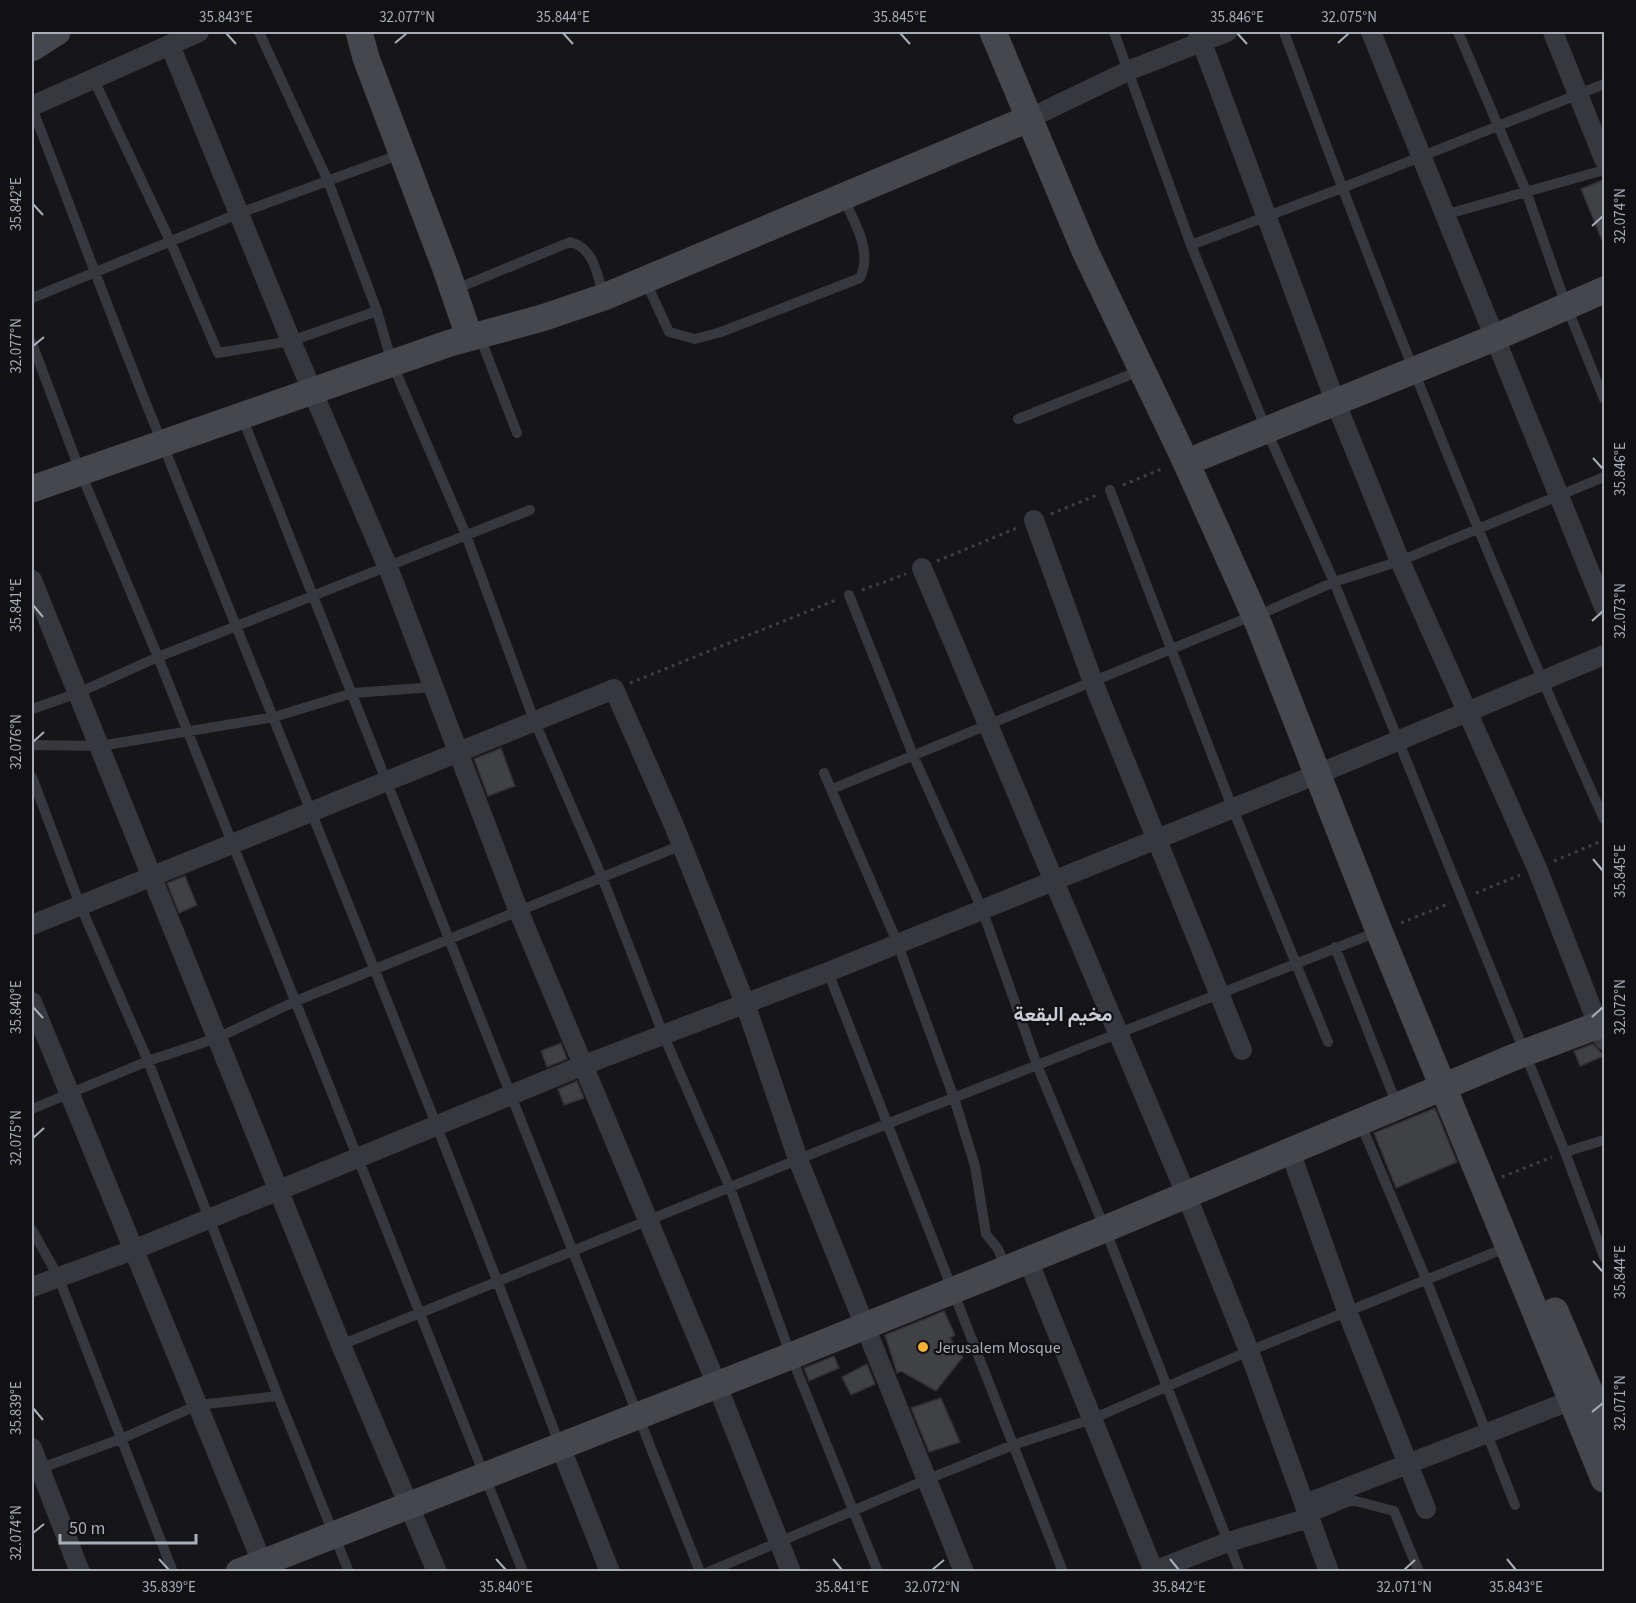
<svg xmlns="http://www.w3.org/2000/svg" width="1636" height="1603" font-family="'Source Sans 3',Vazirmatn,sans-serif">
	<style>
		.building { fill: #404145; stroke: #303034; stroke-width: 1.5 }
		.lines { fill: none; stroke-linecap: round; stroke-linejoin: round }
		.path { stroke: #3d3f44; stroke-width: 3; stroke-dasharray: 3 4.5; stroke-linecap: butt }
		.lane { stroke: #37383d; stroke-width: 10 }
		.street { stroke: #37383d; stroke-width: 20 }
		.secondary { stroke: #45474d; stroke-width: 27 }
		.ticks { fill: none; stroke: #a8adb8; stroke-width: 2 }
		.poi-dot { fill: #f2b134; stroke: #111113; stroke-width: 2 }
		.labels { text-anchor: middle; stroke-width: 4.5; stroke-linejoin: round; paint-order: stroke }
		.poi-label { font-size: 16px; fill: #a8adb8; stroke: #111113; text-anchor: start }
		.quarter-label { font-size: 20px; font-weight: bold; fill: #c9ccd4; stroke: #111113 }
		.neatline { fill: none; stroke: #a8adb8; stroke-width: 2 }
		.ticks-label { font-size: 15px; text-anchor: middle; fill: #a8adb8 }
	</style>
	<rect width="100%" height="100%" fill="#161618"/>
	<path class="building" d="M1605,179V245H1604L1581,189Z
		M501,748L515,786L488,796L474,759Z
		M185,876L197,905L179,913L167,883Z
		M561,1043L567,1059L547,1067L541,1051Z
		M1593,1044L1604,1056L1580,1066L1574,1051Z
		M577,1081L584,1098L564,1105L558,1089Z
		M1435,1108L1457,1162L1396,1188L1374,1133Z
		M944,1311L955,1335L950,1338L963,1357L936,1391L901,1371L897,1373L885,1335Z
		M834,1356L839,1368L809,1381L804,1368Z
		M867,1364L875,1384L851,1395L842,1377Z
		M941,1398L960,1442L929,1452L911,1408Z"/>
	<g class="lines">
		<path class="path" d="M1123,485L1164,468
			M1051,514L1097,495
			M937,561L1017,528
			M862,590L906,574
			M630,683L836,600
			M1554,861L1604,840
			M1476,893L1520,875
			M1401,923L1450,903
			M1502,1177L1552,1157"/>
		<path class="lane" d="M259,32L328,181L377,311L392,363L466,535L534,720L602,877L663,1034L730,1188L791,1356L878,1572
			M1114,32L1191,245L1266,429L1334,582L1565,1152L1604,1257
			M1284,32C1382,298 1487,560 1604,819
			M1458,32L1526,191L1566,305L1604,399
			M93,78L171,243L218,353L291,341L377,311
			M32,108C76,220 117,334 163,445C297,778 434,1110 560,1446
			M1444,215L1604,170
			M1191,245L1342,188L1604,84
			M645,280L669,332L695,339L721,332L860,278C873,250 854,222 843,197
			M463,286L570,242C595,248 597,276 604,297
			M32,298L240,213L401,154
			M480,337L517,433
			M32,343L80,471L158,657L523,1572
			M242,417L700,1572
			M1018,419L1142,370
			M1110,490L1232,807L1328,1042
			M849,595L913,755L982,909L1037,1065L1105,1229L1240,1572
			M1270,610L1334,582L1400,561L1604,477
			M32,709L78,693L158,657L530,510
			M32,745L100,746L274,717L353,693L435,687
			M824,773L897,942L954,1098L975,1166L986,1234L998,1249L1006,1268
			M32,777L80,905L148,1061L278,1396L349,1572
			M832,789L1254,615
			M1335,947L1397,1105
			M828,972L1063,1572
			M32,1109L148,1061L217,1038L296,1001L682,845
			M1360,1122L1426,1279L1515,1505
			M1565,1152L1604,1140
			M32,1230L58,1276L173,1572
			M341,1345L851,1138L1377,932
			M36,1470L123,1438L198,1405L278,1396
			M1309,1518L1352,1500L1394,1511L1419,1572
			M708,1572L928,1479L1013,1445L1092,1419L1249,1351L1508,1247"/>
		<path class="street" d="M1198,32L1335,401L1400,561L1537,868L1604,1040
			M1371,32L1604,607
			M1553,32L1604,159
			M170,45L291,341L389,570L519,912L717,1385L791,1572
			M32,106L199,32
			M1028,119L1130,70L1227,32
			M1034,520L1093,682L1242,1050
			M922,568L1186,1194L1249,1351L1329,1572
			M32,580L341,1345L437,1572
			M32,925L614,689L673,823L745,1003L799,1162L964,1572
			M32,1002L266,1572
			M1290,1151L1347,1311L1426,1509
			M1028,1260L1154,1572
			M32,1287L133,1250L584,1065L828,972L1330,769L1604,655
			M560,1446L610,1572
			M32,1448L80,1572
			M1305,1504L1572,1400
			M1151,1572L1228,1542L1309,1518"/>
		<path class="secondary" d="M359,32L366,58L446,269L469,336
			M993,32L1085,251L1185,460L1259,625L1379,931L1604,1479
			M32,48L57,32
			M1202,456L1494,338L1604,290
			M32,489L450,343L542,318L604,297L1028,119
			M1555,1311L1604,1425
			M239,1572L791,1356L1105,1229L1524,1053L1604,1023"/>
	</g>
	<path class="ticks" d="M226,33L236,44M563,33L573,44M900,33L910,44M1237,33L1247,44M395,43L407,33M1338,43L1349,33M33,204L43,215M1592,226L1603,216M33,346L44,337M1593,458L1603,469M33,605L43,617M1592,621L1603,611M33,742L44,732M1593,859L1603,871M33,1007L43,1018M1592,1017L1603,1007M33,1138L44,1128M1593,1261L1603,1272M33,1408L43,1420M1592,1412L1603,1403M33,1533L44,1524M159,1559L169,1570M496,1559L506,1570M833,1559L842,1570M1170,1559L1179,1570M1507,1559L1516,1570M932,1570L944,1560M1404,1570L1415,1560"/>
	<circle class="poi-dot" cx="923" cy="1347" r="6"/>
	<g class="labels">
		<g class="poi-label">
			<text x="935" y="1353">Jerusalem Mosque</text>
		</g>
		<g class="quarter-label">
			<text x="1063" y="1021">مخيم البقعة</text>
		</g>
	</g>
	<rect width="1636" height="1603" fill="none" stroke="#111113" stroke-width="66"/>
	<path d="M60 1534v9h136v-9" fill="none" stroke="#a8adb8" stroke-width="3"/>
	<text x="69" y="1534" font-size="18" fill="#a8adb8" stroke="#111113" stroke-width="4.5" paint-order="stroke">50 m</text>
	<rect x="33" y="33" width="1570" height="1537" class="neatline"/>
	<g class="ticks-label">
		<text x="226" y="22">35.843°E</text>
		<text x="407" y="22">32.077°N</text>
		<text x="563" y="22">35.844°E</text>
		<text x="900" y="22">35.845°E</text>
		<text x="1237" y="22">35.846°E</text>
		<text x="1349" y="22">32.075°N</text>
		<text transform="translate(16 204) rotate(-90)" y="5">35.842°E</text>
		<text transform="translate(1620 216) rotate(-90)" y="5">32.074°N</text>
		<text transform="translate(16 346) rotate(-90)" y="5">32.077°N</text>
		<text transform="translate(1620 469) rotate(-90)" y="5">35.846°E</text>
		<text transform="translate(16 605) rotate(-90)" y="5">35.841°E</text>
		<text transform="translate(1620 611) rotate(-90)" y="5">32.073°N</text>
		<text transform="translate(16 742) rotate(-90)" y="5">32.076°N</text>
		<text transform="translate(1620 871) rotate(-90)" y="5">35.845°E</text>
		<text transform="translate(16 1007) rotate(-90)" y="5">35.840°E</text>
		<text transform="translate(1620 1007) rotate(-90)" y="5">32.072°N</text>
		<text transform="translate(16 1138) rotate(-90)" y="5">32.075°N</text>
		<text transform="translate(1620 1272) rotate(-90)" y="5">35.844°E</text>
		<text transform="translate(1620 1403) rotate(-90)" y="5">32.071°N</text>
		<text transform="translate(16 1408) rotate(-90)" y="5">35.839°E</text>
		<text transform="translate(16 1533) rotate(-90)" y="5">32.074°N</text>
		<text x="169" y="1592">35.839°E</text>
		<text x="506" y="1592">35.840°E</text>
		<text x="842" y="1592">35.841°E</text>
		<text x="932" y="1592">32.072°N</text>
		<text x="1179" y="1592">35.842°E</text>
		<text x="1404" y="1592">32.071°N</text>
		<text x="1516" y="1592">35.843°E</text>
	</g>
</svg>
